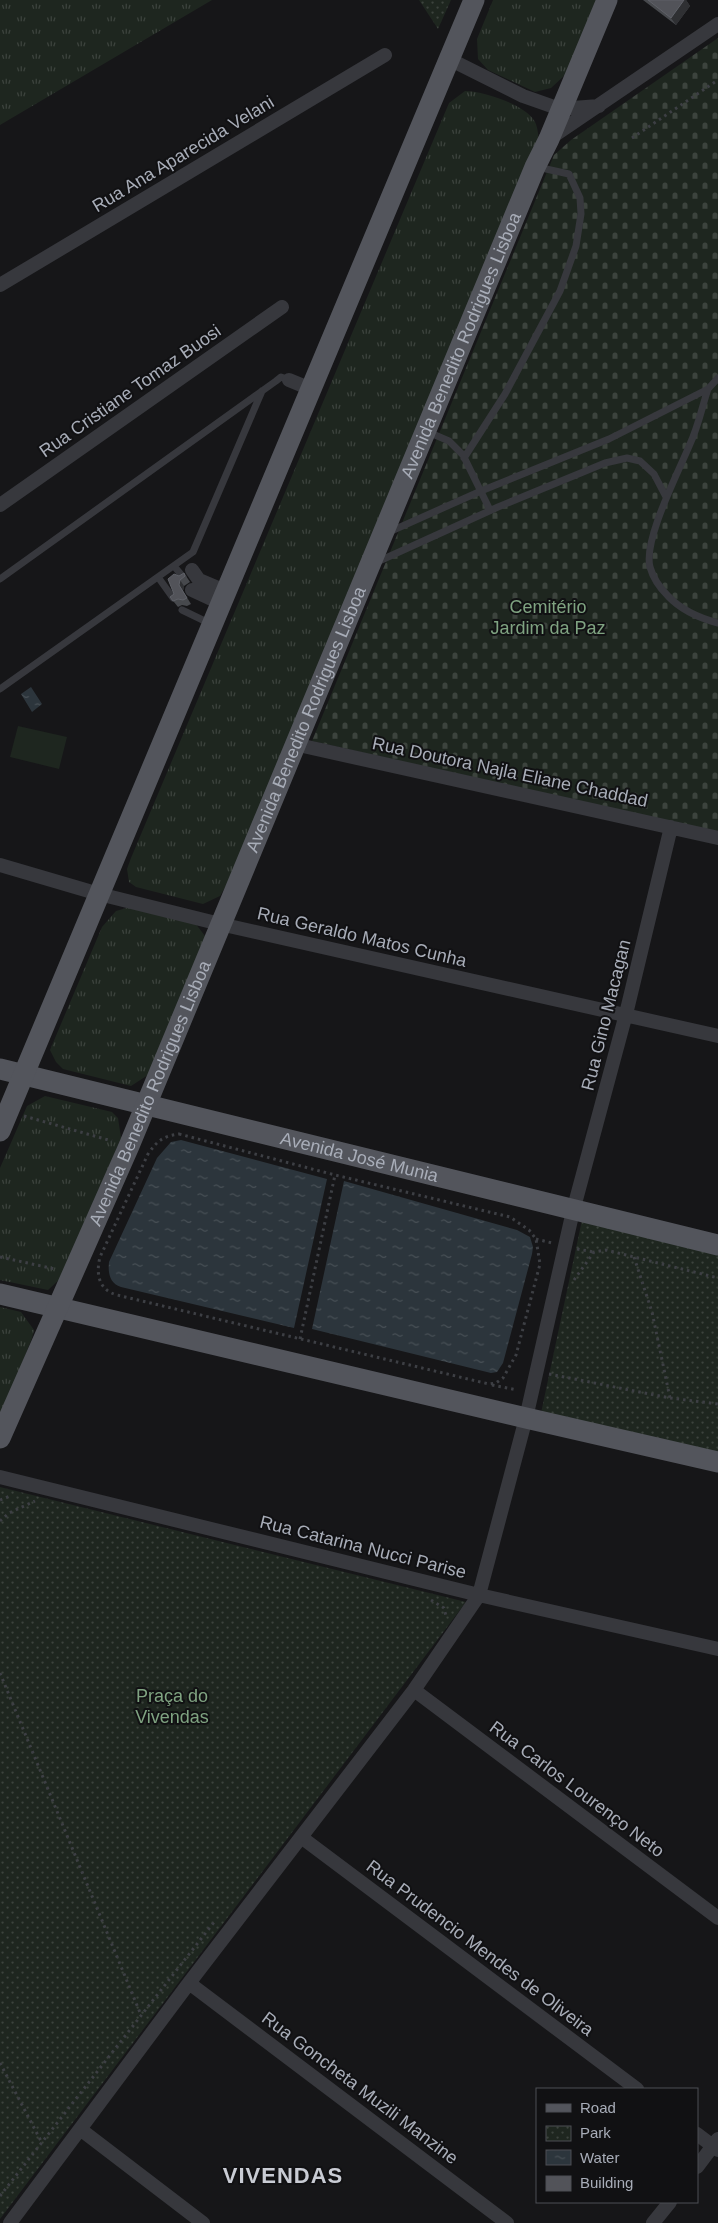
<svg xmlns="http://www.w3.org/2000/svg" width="718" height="2223" font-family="Helvetica,sans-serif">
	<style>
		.grass { fill: url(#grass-tufts) }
		.cemetery { fill: url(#cemetery-stones) }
		.park { fill: url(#park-dots) }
		.pitch { fill: #1e261f }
		.water { fill: url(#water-ripples) }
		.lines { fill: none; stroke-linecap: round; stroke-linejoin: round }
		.path { stroke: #3d3f44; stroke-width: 3; stroke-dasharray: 2.5 4; stroke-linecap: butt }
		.service { stroke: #37383d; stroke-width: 7 }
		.minor { stroke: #37383d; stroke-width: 14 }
		.primary { stroke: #53555c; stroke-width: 21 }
		.wall { fill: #47494d }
		.shaded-wall { fill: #2f3033 }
		.building { fill: #525359; stroke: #5f6168 }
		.labels { text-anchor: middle; stroke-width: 4; stroke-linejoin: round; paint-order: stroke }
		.street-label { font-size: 18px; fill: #a8adb8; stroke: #111113 }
		.park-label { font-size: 18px; fill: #7fa381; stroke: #111113 }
		.district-label { font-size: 22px; font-weight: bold; letter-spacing: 1px; fill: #c9ccd4; stroke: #111113 }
	</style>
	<defs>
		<pattern id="grass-tufts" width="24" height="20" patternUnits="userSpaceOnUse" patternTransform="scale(1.25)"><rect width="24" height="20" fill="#1e261f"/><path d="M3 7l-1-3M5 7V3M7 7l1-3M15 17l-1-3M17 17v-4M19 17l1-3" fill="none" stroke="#3c433d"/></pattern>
		<pattern id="cemetery-stones" width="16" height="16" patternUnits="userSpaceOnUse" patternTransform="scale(1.25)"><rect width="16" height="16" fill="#1e261f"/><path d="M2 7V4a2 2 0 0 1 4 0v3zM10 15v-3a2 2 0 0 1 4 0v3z" fill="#3c433d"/></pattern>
		<pattern id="park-dots" width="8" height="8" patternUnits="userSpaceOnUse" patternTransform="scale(1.25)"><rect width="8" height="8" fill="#1e261f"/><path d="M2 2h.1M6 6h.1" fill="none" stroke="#3c433d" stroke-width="1.8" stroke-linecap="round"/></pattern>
		<pattern id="water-ripples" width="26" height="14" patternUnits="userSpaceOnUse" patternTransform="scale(1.25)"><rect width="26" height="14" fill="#2c353c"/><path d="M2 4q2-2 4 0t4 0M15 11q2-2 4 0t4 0" fill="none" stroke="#485056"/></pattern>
	</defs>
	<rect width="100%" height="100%" fill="#161618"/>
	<path class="grass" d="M0,0H212L0,125Z
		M493,0H597L565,75L551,88L535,92L488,70L478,59L477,39Z
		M465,91C483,91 527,105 535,122C538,128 538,135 539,141L227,884L220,896L203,904L136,887L129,882L127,869L131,858L449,103Z
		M130,907L195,923L205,936L151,1073L131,1086L63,1069L56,1062L50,1050L102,927L116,911Z
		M45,1096L112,1112L118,1118L121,1138L61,1278L48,1290L0,1280V1168L27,1106Z
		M0,1307L21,1312L34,1330L32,1338L0,1419Z"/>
	<path class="cemetery" d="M718,38V833L312,741L554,155L571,140Z"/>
	<path class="park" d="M419,0H451L438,29Z
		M582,1220L718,1253V1453L541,1413Z
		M0,1487L466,1602L0,2219Z"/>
	<path class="pitch" d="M18,726L67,737L59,769L10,757Z"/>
	<path class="water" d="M31,687L42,704L32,712L21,694Z
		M181,1140L327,1179L294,1328L121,1287C109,1283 108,1272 109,1262L157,1158L171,1142Z
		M344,1181L517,1230L530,1237L533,1247L532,1254L503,1363L497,1372L491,1373L312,1329Z"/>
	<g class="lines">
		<path class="path" d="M632,138L718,80
			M24,1116L112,1141
			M179,1134L335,1175L510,1217L529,1230L536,1239L540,1264L516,1355L503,1378L496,1383L489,1384L117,1295C98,1290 96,1273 100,1257L148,1154C157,1141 163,1136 179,1134Z
			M536,1239L552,1243
			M577,1249L594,1252
			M0,1257L55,1269
			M634,1257L652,1312L670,1398
			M574,1280L594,1252L606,1250L718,1278
			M300,1339L335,1175
			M549,1374L670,1398L718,1404
			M492,1385L517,1390
			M0,1500L10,1496
			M0,1521L9,1513L35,1501
			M431,1600L444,1608L446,1616
			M0,1673L141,2015
			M0,2063L42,2143
			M0,2196L215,1921"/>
		<path class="service" d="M708,389C702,407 698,427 690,444C679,471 643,540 650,567C653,578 660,588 668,596C682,611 699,618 718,623
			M428,432L449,441L463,455L490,510
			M464,458L505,394L560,291L576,246L581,214L580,198L569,174L537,167
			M389,532L481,491L609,439L708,389L718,378
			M377,562L498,507L605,463L627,458L640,461L654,474L666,497
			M174,566L183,577
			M158,577L173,598
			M0,579L276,381L281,377L289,380
			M182,610L211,624
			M0,689L193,552L262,391"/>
		<path class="minor" d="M449,59L523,96L560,109L599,106
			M549,139L718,24
			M0,285L385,55
			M289,380L311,389
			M0,505L282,307
			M192,570L199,580L225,591
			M192,590L220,603
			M294,744L718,838
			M0,865L99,894L220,924L718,1036
			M0,1477L479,1595L718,1649
			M414,1690L718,1918
			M301,1837L637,2089
			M189,1983L507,2223
			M80,2129L203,2223
			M697,2134L718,2150
			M697,2167L718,2139
			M10,2223L189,1983L414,1690L479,1595L526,1418L573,1211L626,1014L671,827
			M653,2223L670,2202"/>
		<g class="primary">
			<path id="s1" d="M0,1069L718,1245"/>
			<path d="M0,1131L474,0"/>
			<path d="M0,1294L526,1418L718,1462"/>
			<path id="s2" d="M0,1438L129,1146L535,167L549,139L607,0"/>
		</g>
	</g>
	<path class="wall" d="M643,0H686L690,6L676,25Z
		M184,573L190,582L184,586L183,591L191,604L187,606L182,605L178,607L170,597L174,594L179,576Z"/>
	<path class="shaded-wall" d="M684,0H686L690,6L676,25L671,18Z
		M180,580L184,586L183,591L191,604L179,585Z"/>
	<path class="building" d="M648,0H684L671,18Z
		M184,573L185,576L180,580L179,585L187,598L183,600L178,599L173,601L170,597L174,594L168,579L174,574L179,576Z"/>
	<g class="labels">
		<g class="street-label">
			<text transform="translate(183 154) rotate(-31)" y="6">Rua Ana Aparecida Velani</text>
			<text dy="6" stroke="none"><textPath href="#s2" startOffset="1186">Avenida Benedito Rodrigues Lisboa</textPath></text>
			<text transform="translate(130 391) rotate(-35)" y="6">Rua Cristiane Tomaz Buosi</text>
			<text dy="6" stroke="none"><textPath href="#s2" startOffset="781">Avenida Benedito Rodrigues Lisboa</textPath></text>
			<text transform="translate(510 772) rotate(12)" y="6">Rua Doutora Najla Eliane Chaddad</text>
			<text transform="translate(362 937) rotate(13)" y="6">Rua Geraldo Matos Cunha</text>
			<text transform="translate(606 1015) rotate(-76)" y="6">Rua Gino Macagan</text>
			<text dy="6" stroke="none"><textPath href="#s2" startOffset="376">Avenida Benedito Rodrigues Lisboa</textPath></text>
			<text dy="6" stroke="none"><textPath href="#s1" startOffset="370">Avenida José Munia</textPath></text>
			<text transform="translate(363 1547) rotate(14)" y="6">Rua Catarina Nucci Parise</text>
			<text transform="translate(577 1789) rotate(37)" y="6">Rua Carlos Lourenço Neto</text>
			<text transform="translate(480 1948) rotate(37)" y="6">Rua Prudencio Mendes de Oliveira</text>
			<text transform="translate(360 2088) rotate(37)" y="6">Rua Goncheta Muzili Manzine</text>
		</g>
		<g class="park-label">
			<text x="548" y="613">Cemitério<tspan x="548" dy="21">Jardim da Paz</tspan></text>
			<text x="172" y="1702">Praça do<tspan x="172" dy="21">Vivendas</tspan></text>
		</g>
		<g class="district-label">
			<text x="283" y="2183">VIVENDAS</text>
		</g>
	</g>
	<rect x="536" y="2088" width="162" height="115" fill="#111113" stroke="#4d4f55"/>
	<rect x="546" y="2104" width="25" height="8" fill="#53555c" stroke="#4d4f55"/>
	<text x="580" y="2113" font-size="15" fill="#a8adb8">Road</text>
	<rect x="546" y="2126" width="25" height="15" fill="url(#park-dots)" stroke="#4d4f55"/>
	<text x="580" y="2138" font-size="15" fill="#a8adb8">Park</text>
	<rect x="546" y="2150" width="25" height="15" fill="url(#water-ripples)" stroke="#4d4f55"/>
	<text x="580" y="2163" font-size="15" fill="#a8adb8">Water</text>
	<rect x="546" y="2176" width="25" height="15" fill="#525359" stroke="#4d4f55"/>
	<text x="580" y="2188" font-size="15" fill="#a8adb8">Building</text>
</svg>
